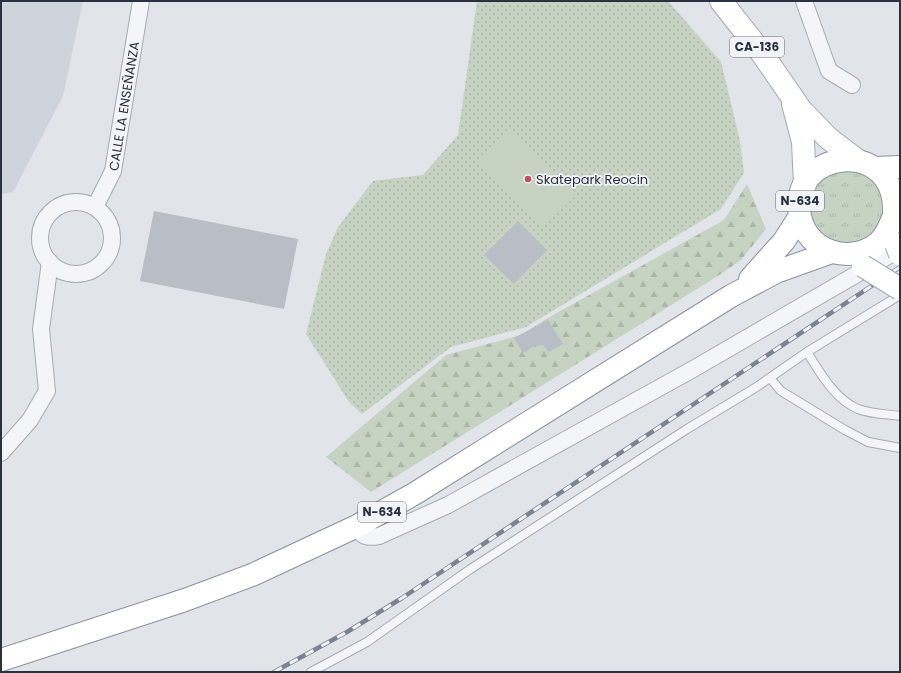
<svg xmlns="http://www.w3.org/2000/svg" width="901" height="673" font-family="Poppins,sans-serif">
	<style>
		.built { fill: #cfd3db }
		.grass { fill: url(#grass-tufts) }
		.forest { fill: url(#forest-firs) }
		.park { fill: url(#park-dots) }
		.pitch { fill: #c6d3c3 }
		.building { fill: #b9bdc6 }
		.lines { fill: none; stroke-linecap: round; stroke-linejoin: round }
		.service-casing { stroke: #a6abb3; stroke-width: 10 }
		.minor-casing { stroke: #a6abb3; stroke-width: 18 }
		.primary-casing { stroke: #a1a8b4; stroke-width: 24 }
		.trunk-casing { stroke: #89919f; stroke-width: 24 }
		.service { stroke: #f4f5f8; stroke-width: 8 }
		.minor { stroke: #f4f5f8; stroke-width: 16 }
		.primary { stroke: #fff; stroke-width: 22 }
		.trunk { stroke: #fff; stroke-width: 22 }
		.rail-casing { stroke: #7b8392; stroke-width: 4.5 }
		.rail { stroke: #f1f3f7; stroke-width: 3; stroke-dasharray: 9; stroke-linecap: butt }
		.primary-bridge-casing { stroke: #a1a8b4; stroke-width: 24; stroke-linecap: butt }
		.primary-bridge { stroke: #fff; stroke-width: 22 }
		.poi-dot { fill: #c84c59; stroke: #f1f3f7; stroke-width: 1.5 }
		.labels { text-anchor: middle; stroke-width: 3.5; stroke-linejoin: round; paint-order: stroke }
		.shield { fill: #f1f3f7; stroke: #666b77; stroke-width: 1 }
		.shield-label { font-size: 12px; font-weight: bold; fill: #2a3140 }
		.street-label { font-size: 13px; fill: #2a3140; stroke: #f1f3f7 }
		.poi-label { font-size: 13px; fill: #2a3140; stroke: #f1f3f7; text-anchor: start }
	</style>
	<defs>
		<pattern id="grass-tufts" width="24" height="20" patternUnits="userSpaceOnUse"><rect width="24" height="20" fill="#c6d3c3"/><path d="M3 7l-1-3M5 7V3M7 7l1-3M15 17l-1-3M17 17v-4M19 17l1-3" fill="none" stroke="#aab6a9"/></pattern>
		<pattern id="forest-firs" width="22" height="20" patternUnits="userSpaceOnUse"><rect width="22" height="20" fill="#c6d3c3"/><path d="M5 1l3.5 6h-7zM16 11l3.5 6h-7z" fill="#aab6a9"/></pattern>
		<pattern id="park-dots" width="8" height="8" patternUnits="userSpaceOnUse"><rect width="8" height="8" fill="#c6d3c3"/><path d="M2 2h.1M6 6h.1" fill="none" stroke="#aab6a9" stroke-width="1.8" stroke-linecap="round"/></pattern>
	</defs>
	<rect width="100%" height="100%" fill="#e1e4e9"/>
	<path class="built" d="M1,1H83L63,96L13,192L1,194Z"/>
	<path class="grass" d="M810 207a37 37 0 1 1 74 0a37 37 0 1 1-74 0Z"/>
	<path class="forest" d="M747,184L766,229L741,260L721,274L371,492L326,457L446,355L521,335L546,319L724,220Z"/>
	<path class="park" d="M477,1H668L721,62L740,141L744,173L721,209L526,327L451,347L362,414L349,402L306,334L326,254L338,227L373,181L423,175L458,135Z"/>
	<path class="pitch" d="M512,131L576,195L544,226L478,162Z"/>
	<path class="building" d="M154,211L298,239L284,309L140,281Z
		M518,221L547,250L514,284L484,255Z
		M548,320L563,344L549,352L543,345L535,346L523,353L514,338Z"/>
	<g class="lines">
		<defs>
			<path id="service" d="M807,352C820,372 834,399 858,409C871,414 886,414 900,416
				M770,378L781,391L845,430L868,442L900,448
				M311,672L367,642L469,570L687,429L755,388L807,352L900,295"/>
			<g id="minor">
				<path d="M804,1L829,71L852,85"/>
				<circle cx="76" cy="238" r="36"/>
				<path id="s1" d="M95,207L113,171L141,1"/>
				<path d="M1,453L30,420L47,391L41,329L50,262"/>
				<path d="M355,527C363,537 367,538 379,536L448,505L695,368L900,249"/>
			</g>
			<path id="primary" d="M721,1L761,52L801,110L828,138L857,160
				M793,104L803,142L805,185"/>
			<path id="trunk" d="M875,168L900,167
				M894,213C897,136 787,149 800,216C807,252 851,266 879,242C890,232 891,217 900,206
				M750,279L784,241L800,216
				M1,660L185,600L252,575L355,527L414,494L731,296L776,272L832,252"/>
		</defs>
		<use href="#service" class="service-casing"/>
		<use href="#minor" class="minor-casing"/>
		<use href="#primary" class="primary-casing"/>
		<use href="#trunk" class="trunk-casing"/>
		<use href="#service" class="service"/>
		<use href="#minor" class="minor"/>
		<use href="#primary" class="primary"/>
		<use href="#trunk" class="trunk"/>
		<defs>
			<path id="rail" d="M274,672L347,632L402,598L900,267"/>
		</defs>
		<use href="#rail" class="rail-casing"/>
		<use href="#rail" class="rail"/>
		<defs>
			<path id="primary-bridge" d="M896,244L900,254
				M863,266L900,289"/>
		</defs>
		<use href="#primary-bridge" class="primary-bridge-casing"/>
		<use href="#primary-bridge" class="primary-bridge"/>
	</g>
	<circle class="poi-dot" cx="528" cy="179" r="4"/>
	<g class="labels">
		<g class="shield">
			<rect x="730" y="37" width="54" height="20" rx="3"/>
			<rect x="776" y="191" width="48" height="20" rx="3"/>
			<rect x="358" y="502" width="48" height="20" rx="3"/>
		</g>
		<g class="shield-label">
			<text x="757" y="51">CA-136</text>
			<text x="800" y="205">N-634</text>
			<text x="382" y="516">N-634</text>
		</g>
		<g class="street-label">
			<text dy="5" stroke="none"><textPath href="#s1" startOffset="106">CALLE LA ENSEÑANZA</textPath></text>
		</g>
		<g class="poi-label">
			<text x="536" y="184">Skatepark Reocin</text>
		</g>
	</g>
	<rect width="901" height="673" fill="none" stroke="#2a3140" stroke-width="4"/>
</svg>
